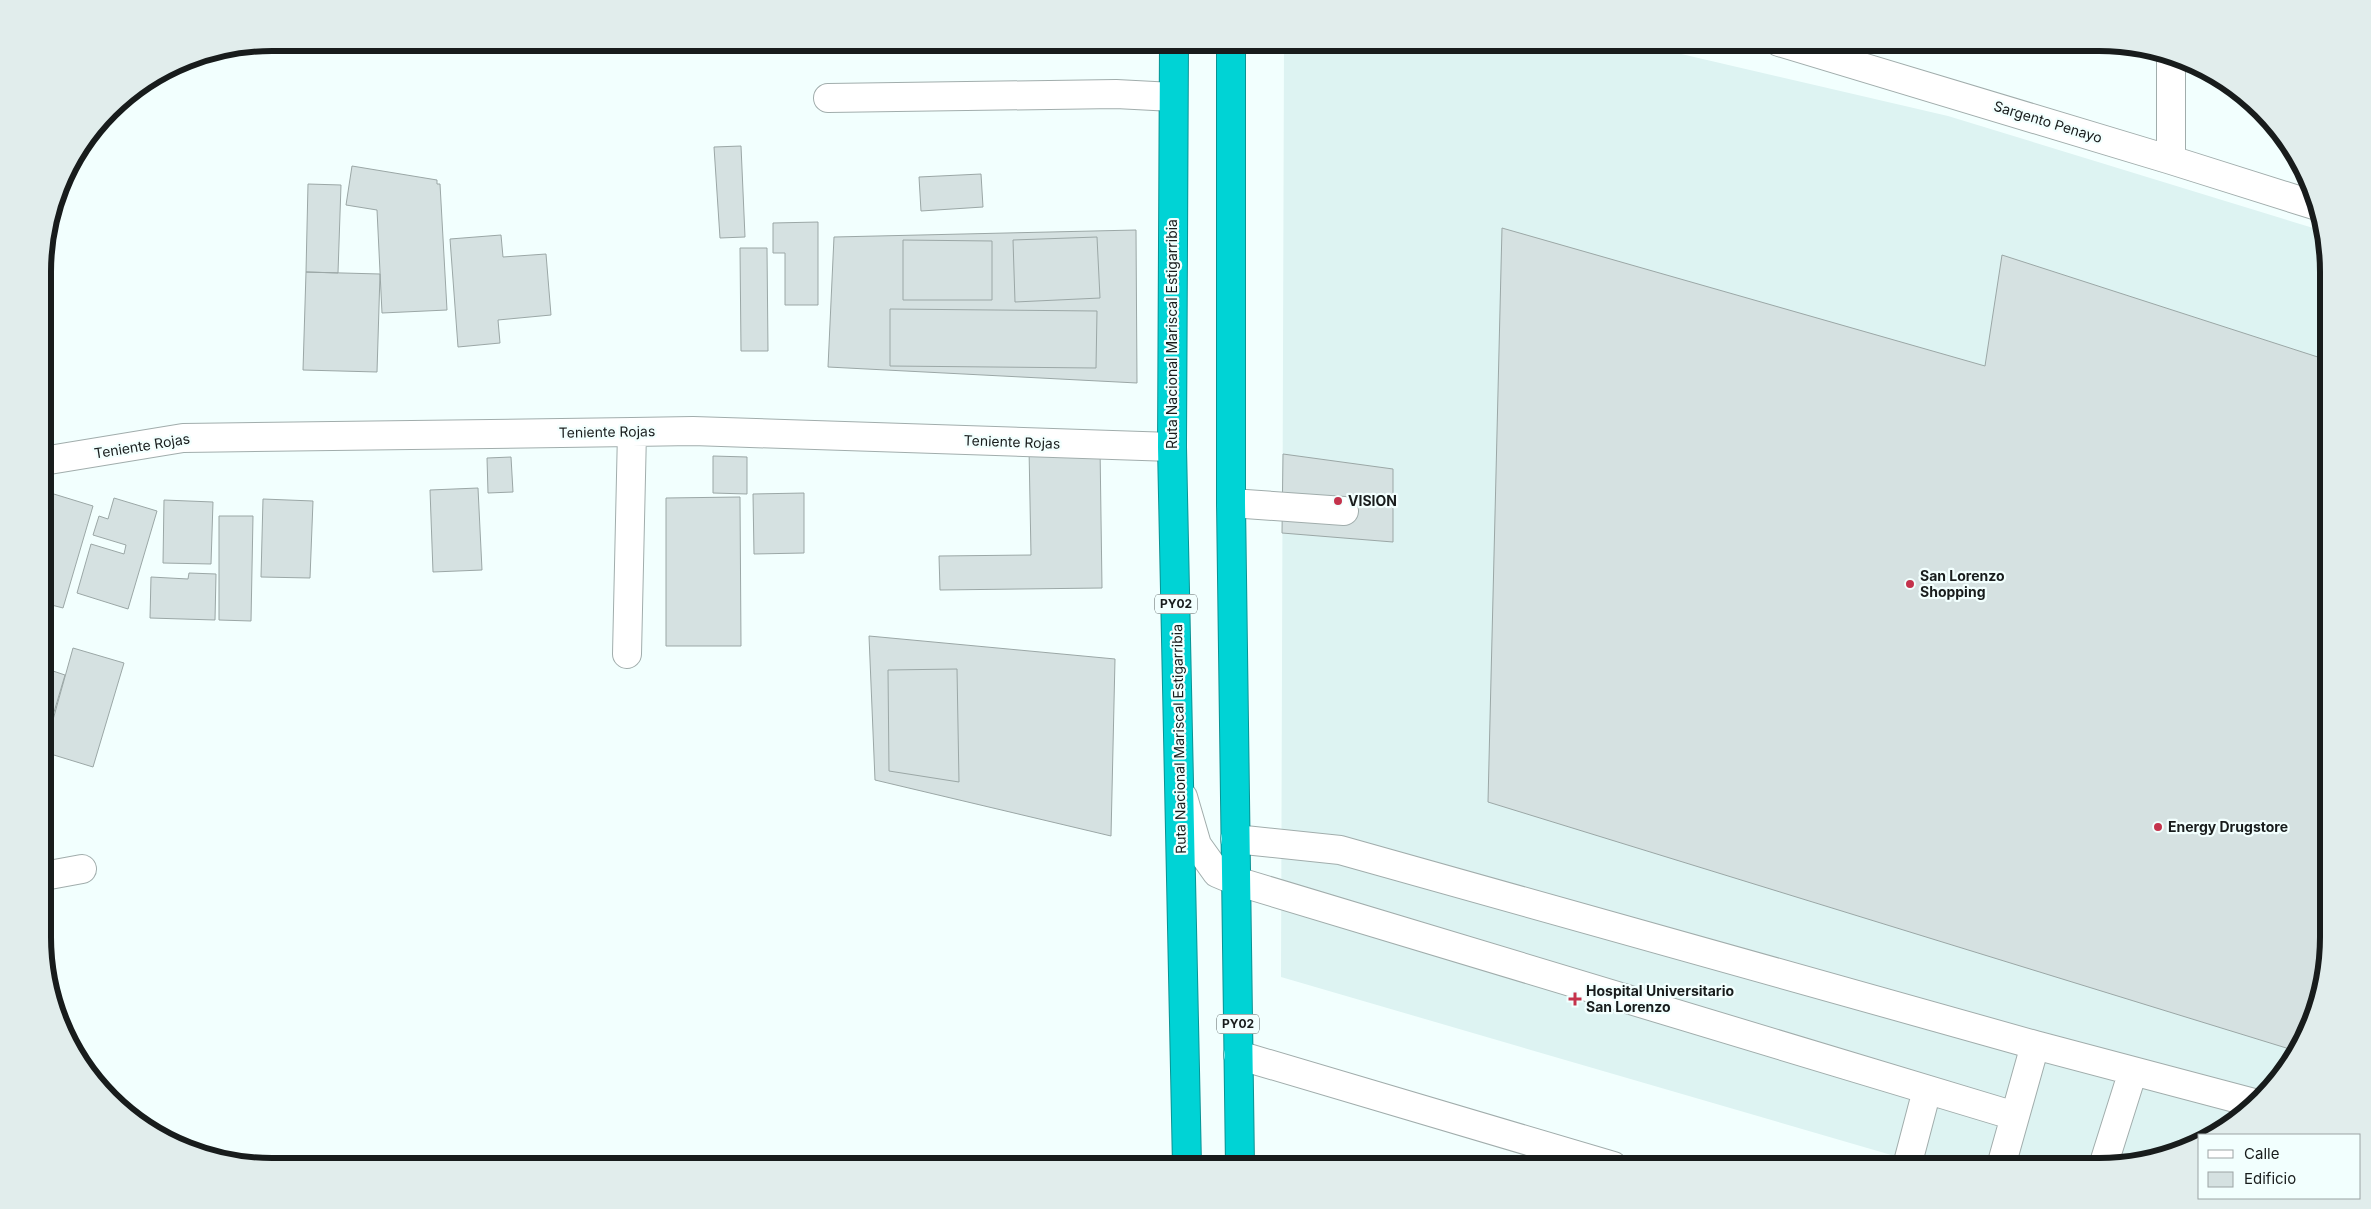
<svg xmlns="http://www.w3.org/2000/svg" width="2371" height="1209" font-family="Inter,sans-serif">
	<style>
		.built { fill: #ddf3f2 }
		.building { fill: #d5e1e1; stroke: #9ba7a6 }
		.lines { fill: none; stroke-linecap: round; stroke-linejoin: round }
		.minor-casing { stroke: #a1adac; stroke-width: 30 }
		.highway-casing { stroke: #089394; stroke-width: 30 }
		.minor { stroke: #fff; stroke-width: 28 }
		.highway { stroke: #00d3d5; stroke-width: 28 }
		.poi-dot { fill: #c4334c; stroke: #f2fffe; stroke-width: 2 }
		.labels { text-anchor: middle; stroke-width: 4.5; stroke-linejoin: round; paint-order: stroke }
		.shield { fill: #f2fffe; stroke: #596060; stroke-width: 1 }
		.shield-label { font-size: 12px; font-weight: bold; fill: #181c1c }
		.street-label { font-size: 14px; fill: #181c1c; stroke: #f2fffe }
		.poi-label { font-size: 14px; font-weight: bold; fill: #181c1c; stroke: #f2fffe; text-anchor: start }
		.rim { fill: none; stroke: #181c1c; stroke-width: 6 }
	</style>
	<rect width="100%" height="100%" fill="#f2fffe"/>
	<path class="built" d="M1284,43H1634L1948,116L2323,231L2327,243L2328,937L2305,1038L2271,1088L2226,1128L2211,1135H2200V1141L2172,1154L2113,1166H1929L1281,977Z"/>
	<path class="building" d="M2218,81L2228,89H2219Z
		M741,146L745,237L720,238L714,147Z
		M352,166L437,180V184H440L447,310L382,313L377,210L346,205Z
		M981,174L983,207L921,211L919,177Z
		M308,184L341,185L338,273L306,272Z
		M818,222V305H785V253H773V223Z
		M1502,228L1985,366L2002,255L2327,360L2328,937L2305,1038L2296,1051L1488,802Z
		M1136,230L1137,383L828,367L834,237Z
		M501,235L503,257L546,254L551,315L498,320L500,343L458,347L450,239Z
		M1097,237L1100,298L1015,302L1013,240Z
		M903,240L992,241V300H903Z
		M740,248H767L768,351H741Z
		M306,272L380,274L377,372L303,370Z
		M890,309L1097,311L1096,368L890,366Z
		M1100,447L1102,588L940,590L939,556L1031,555L1029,448Z
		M1283,454L1393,469V542L1282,533Z
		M713,456L747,457V494L713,493Z
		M511,457L513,492L488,493L487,458Z
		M478,488L482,570L433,572L430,490Z
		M44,491L93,506L63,608L44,603Z
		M804,493V553L754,554L753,494Z
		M740,497L741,646H666V498Z
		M114,498L157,511L128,609L77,593L91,544L124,554L126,545L93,535L99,516L108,519Z
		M263,499L313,501L310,578L261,577Z
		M164,500L213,502L211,564L163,563Z
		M219,516H253L251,621L219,620Z
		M189,573L216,574L215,620L150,618L151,577L188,579Z
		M869,636L1115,659L1111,836L875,780Z
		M73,648L124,663L93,767L44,752Z
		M44,668L65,675L49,729L44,728Z
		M957,669L959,782L889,771L888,670Z"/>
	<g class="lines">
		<defs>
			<path id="minor" d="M1779,42L2171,160L2317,206
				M828,98L1116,94L1173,97
				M2171,160V59
				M43,461L183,438L632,432L693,431L1172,447
				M1231,503L1344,511
				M627,654L632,432
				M1183,797L1197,845L1217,873L1236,881L2015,1116
				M1235,839L1340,850L2035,1045L2254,1103
				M44,876L82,869
				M1238,1055L1613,1166
				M1907,1166L1927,1090
				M2001,1166L2035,1045
				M2103,1166L2133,1071"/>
			<path id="highway" d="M1174,42L1172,447L1187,1166
				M1231,42V503L1240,1166"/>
		</defs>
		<use href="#minor" class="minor-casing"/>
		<use href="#highway" class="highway-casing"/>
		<use href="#minor" class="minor"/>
		<use href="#highway" class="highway"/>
	</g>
	<g class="poi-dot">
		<circle cx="1338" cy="501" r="5"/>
		<circle cx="1910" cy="584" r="5"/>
		<circle cx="2158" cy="827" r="5"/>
		<path d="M1572.5 991.5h5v5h5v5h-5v5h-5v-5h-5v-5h5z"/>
	</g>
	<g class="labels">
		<g class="shield">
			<rect x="1155" y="594.5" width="42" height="19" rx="4"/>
			<rect x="1217" y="1014.5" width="42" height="19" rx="4"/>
		</g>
		<g class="shield-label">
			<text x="1176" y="608">PY02</text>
			<text x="1238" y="1028">PY02</text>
		</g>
		<g class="street-label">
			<text transform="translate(2048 122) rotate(17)" y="5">Sargento Penayo</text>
			<text transform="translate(1172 334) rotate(-90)" y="5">Ruta Nacional Mariscal Estigarribia</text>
			<text transform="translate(607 432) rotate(-1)" y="5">Teniente Rojas</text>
			<text transform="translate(1012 442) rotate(2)" y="5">Teniente Rojas</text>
			<text transform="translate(142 446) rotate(-9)" y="5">Teniente Rojas</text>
			<text transform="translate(1179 739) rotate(-91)" y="5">Ruta Nacional Mariscal Estigarribia</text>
		</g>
		<g class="poi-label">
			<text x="1348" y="506">VISION</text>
			<text x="1920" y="581">San Lorenzo<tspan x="1920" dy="16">Shopping</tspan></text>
			<text x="2168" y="832">Energy Drugstore</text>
			<text x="1586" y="996">Hospital Universitario<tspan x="1586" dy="16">San Lorenzo</tspan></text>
		</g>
	</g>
	<path d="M0 0H2371V1209H0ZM272 51H2099A221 221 0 0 1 2320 272V937A221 221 0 0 1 2099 1158H272A221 221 0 0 1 51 937V272A221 221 0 0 1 272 51Z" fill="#e1edec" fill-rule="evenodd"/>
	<path class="rim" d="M272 51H2099A221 221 0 0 1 2320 272V937A221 221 0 0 1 2099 1158H272A221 221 0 0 1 51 937V272A221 221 0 0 1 272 51Z"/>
	<rect x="2198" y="1134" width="162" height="65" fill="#f2fffe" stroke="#9ba4a4"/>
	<rect x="2208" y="1150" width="25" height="8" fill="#ffffff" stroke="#9ba4a4"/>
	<text x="2244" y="1159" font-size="15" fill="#181c1c">Calle</text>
	<rect x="2208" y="1172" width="25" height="15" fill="#d5e1e1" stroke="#9ba4a4"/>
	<text x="2244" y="1184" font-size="15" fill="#181c1c">Edificio</text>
</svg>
